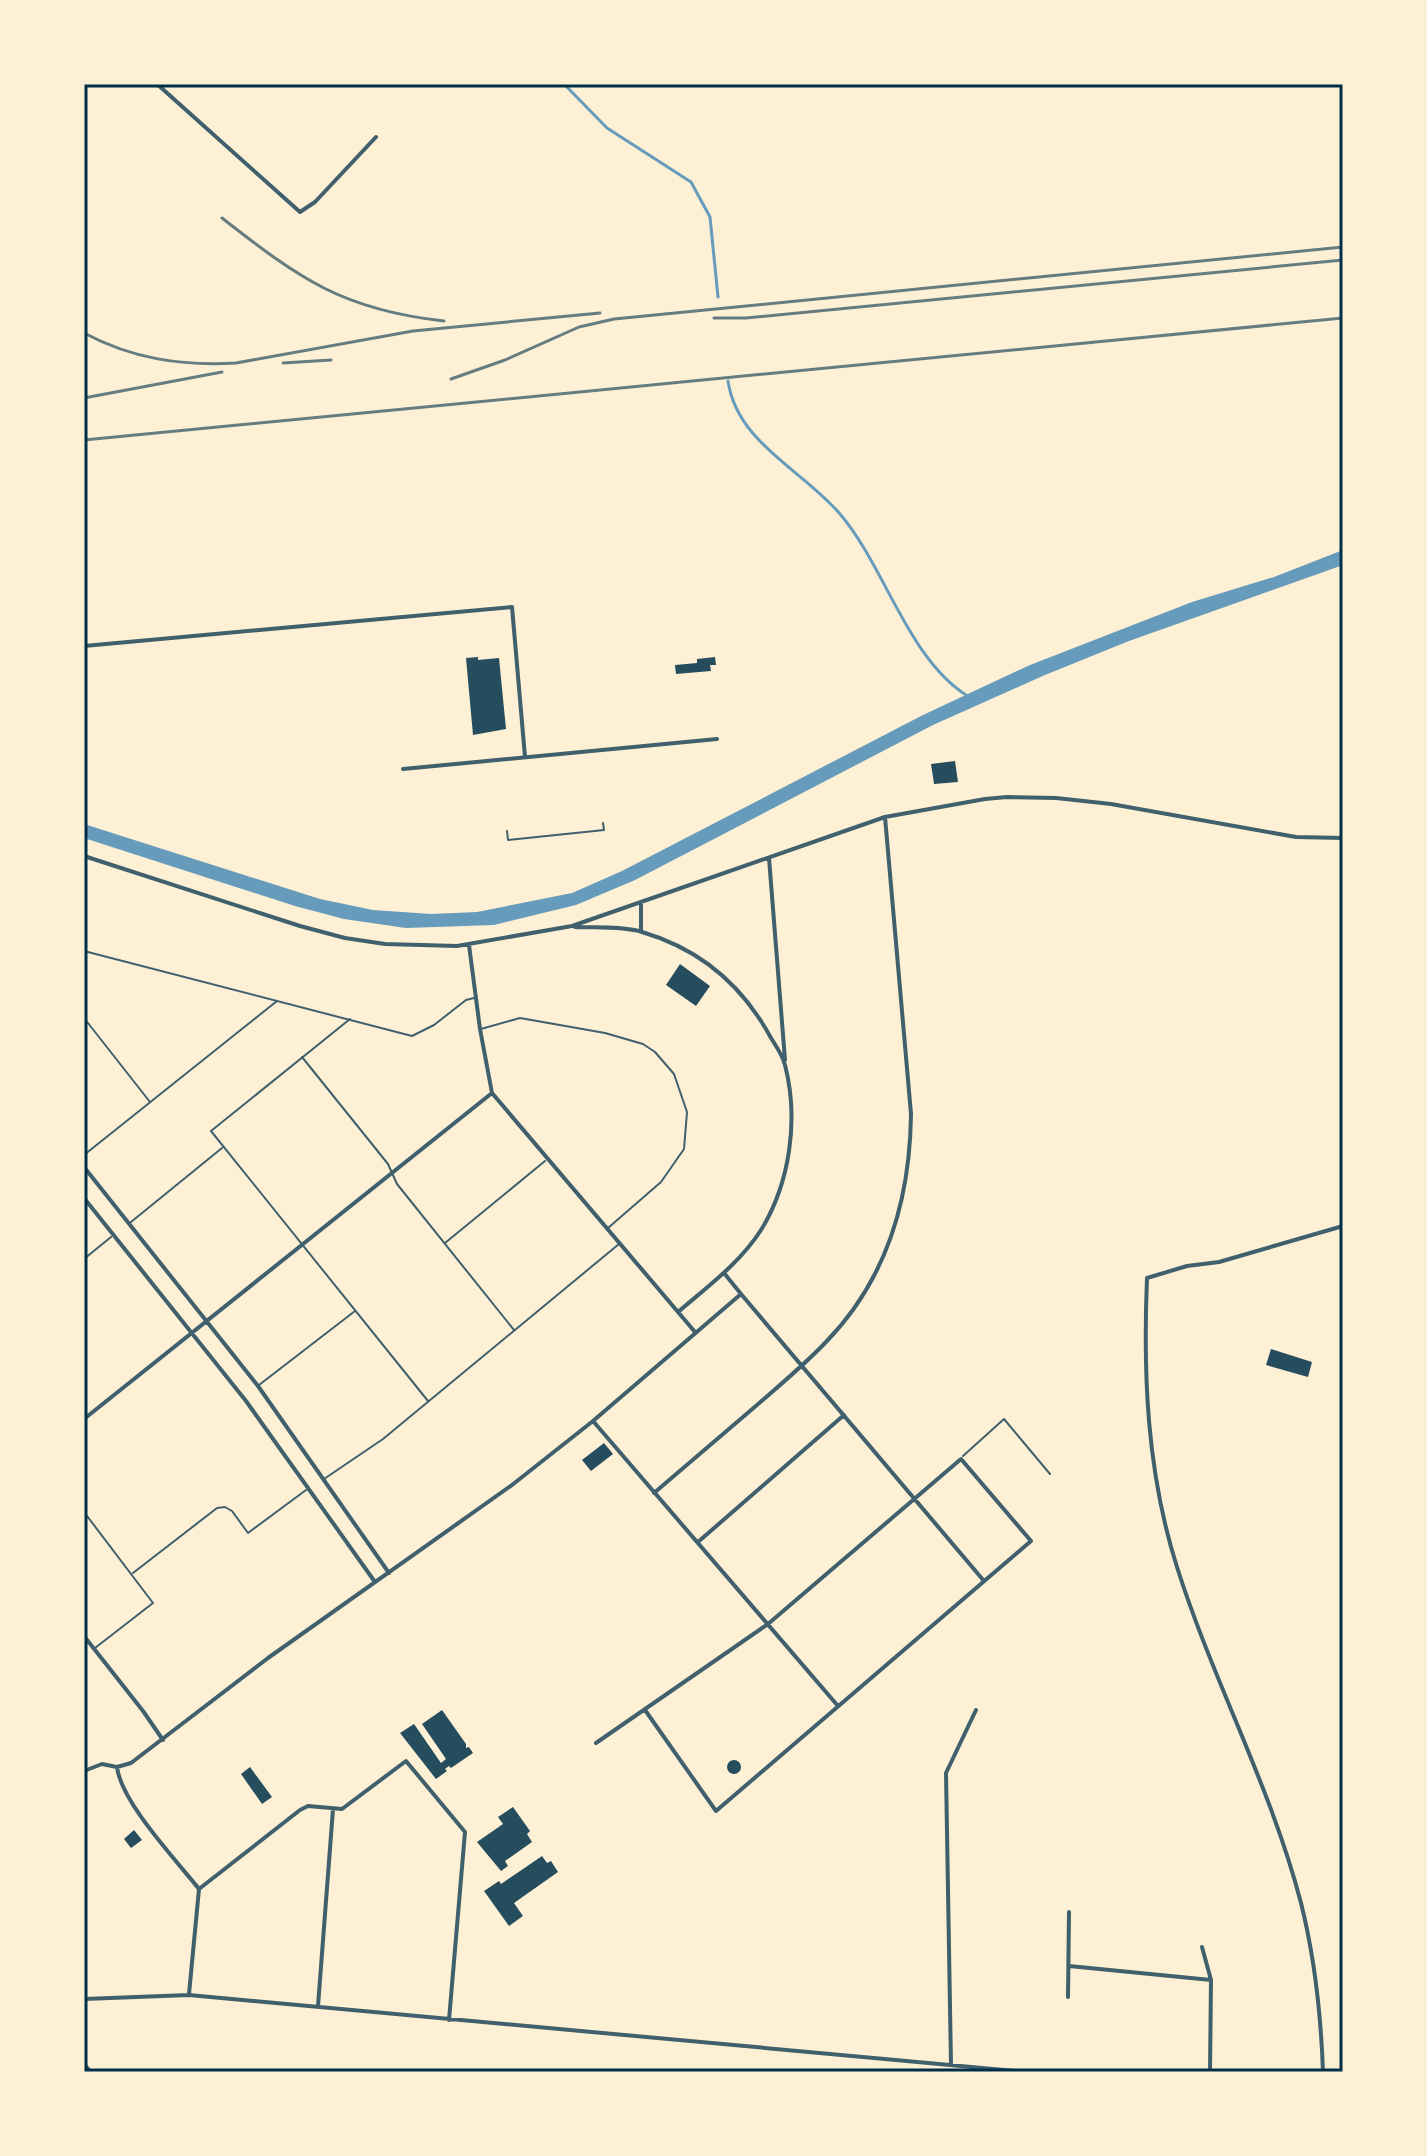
<svg xmlns="http://www.w3.org/2000/svg" width="1427" height="2156" font-family="'Fira Sans',sans-serif">
	<style>
		.water { fill: #669bbc }
		.lines { fill: none; stroke-linecap: round; stroke-linejoin: round }
		.stream { stroke: #669bbc; stroke-width: 3 }
		.building { fill: #264d5e }
		.service { stroke: #3f606c; stroke-width: 2 }
		.minor { stroke: #3f606c; stroke-width: 4 }
		.tertiary { stroke: #3f606c; stroke-width: 5 }
		.rail { stroke: #657d81; stroke-width: 3 }
		.neatline { fill: none; stroke: #003049; stroke-width: 3 }
	</style>
	<rect width="100%" height="100%" fill="#fdf0d5"/>
	<path class="water" d="M1343,550V565L1129,641L1045,675L933,725L635,880L576,905L494,925L406,928L344,919L295,906L84,838V824L320,899L373,910L431,914L477,912L572,893L622,871L923,715L1030,665L1192,602L1274,577Z"/>
	<g class="lines">
		<path class="stream" d="M564,84L607,128L691,182L710,217L718,297
			M728,381C737,443 803,470 840,514C886,568 908,660 969,697"/>
	</g>
	<path class="building" d="M478,657V660L499,658L506,729L473,735L466,658Z
		M715,657L716,665H710L711,671L676,674L675,665L697,663V659Z
		M955,761L958,782L934,784L931,764Z
		M680,964L710,986L696,1006L666,985Z
		M1271,1349L1312,1362L1308,1377L1266,1365Z
		M604,1443L613,1454L591,1471L582,1460Z
		M442,1710L466,1744V1748L469,1747L473,1753L451,1768L449,1766L445,1769L447,1771L436,1779L400,1733L414,1724L441,1763L446,1759L422,1724Z
		M727 1767a7 7 0 1 1 14 0a7 7 0 1 1-14 0Z
		M250,1767L272,1797L262,1804L241,1774Z
		M513,1807L530,1831L527,1834L532,1842L505,1861L508,1866L501,1871L477,1842L503,1824L498,1817Z
		M134,1830L142,1840L131,1848L124,1839Z
		M542,1856L547,1863L551,1861L558,1872L514,1903L523,1916L509,1926L484,1891L499,1881L501,1884Z"/>
	<g class="lines">
		<path class="service" d="M507,831L508,840L604,830L603,823
			M84,951L412,1036L434,1025L466,1000L474,998
			M84,1018L150,1102
			M350,1019L211,1131L428,1401
			M481,1029L520,1018L605,1033L643,1044L655,1052L674,1074L687,1112L684,1149L661,1182L608,1228
			M302,1057L388,1164L397,1184L514,1330
			M84,1155L277,1001
			M131,1222L222,1148
			M445,1243L545,1161
			M84,1259L111,1237
			M259,1385L355,1311
			M963,1456L1004,1419L1050,1474
			M324,1479L383,1439L619,1244
			M84,1512L153,1603L95,1648
			M133,1573L217,1508L225,1507L232,1511L248,1533L306,1490"/>
		<path class="minor" d="M157,84L300,212L315,202L376,137
			M84,646L512,607L525,757
			M403,769L717,739
			M84,856L300,926L345,938L385,944L457,946L572,926L885,817L985,799L1007,797L1056,798L1111,804L1296,837L1343,838
			M769,858L785,1060
			M575,927C596,928 622,926 642,932C700,949 743,986 771,1038C776,1046 783,1056 785,1065C799,1119 790,1183 761,1230C740,1263 707,1287 678,1312
			M641,931V902
			M469,945L480,1029L492,1093L695,1332
			M84,1167L258,1386L389,1573
			M84,1198L246,1401L375,1582
			M741,1294L984,1581
			M84,1419L492,1093
			M593,1421L838,1706
			M654,1493C689,1463 723,1434 757,1405C780,1385 804,1365 825,1343C887,1280 910,1201 911,1114L885,817
			M698,1542L844,1415
			M84,1636L143,1711L163,1740
			M596,1743L768,1624L961,1459L1031,1541L716,1811L645,1710
			M117,1767C121,1802 176,1860 199,1889L189,1994
			M84,1771L102,1764L117,1767L131,1763L268,1658L512,1485L593,1421L741,1294L724,1273
			M199,1889L300,1810L308,1806L342,1809L406,1761L465,1832L449,2020
			M1202,1947L1211,1980
			M1069,1966L1211,1980L1210,2072
			M1068,1997L1069,1912
			M84,1999L189,1995L1027,2072
			M318,2006L333,1809
			M951,2065L946,1773L976,1710
			M1323,2072C1321,2015 1315,1959 1301,1903C1271,1787 1213,1681 1177,1567C1147,1473 1143,1375 1147,1278L1187,1266L1219,1262L1343,1226"/>
		<path class="tertiary" d="M84,2065L90,2072"/>
		<path class="rail" d="M222,218C300,279 343,310 444,321
			M714,318H746L1343,260
			M84,333C133,359 181,366 236,363L413,331L600,313
			M283,363L331,360
			M451,379L505,360L579,327L614,319L1343,247
			M84,398L222,372
			M84,440L1343,318"/>
	</g>
	<rect width="1427" height="2156" fill="none" stroke="#fdf0d5" stroke-width="172"/>
	<rect x="86" y="86" width="1255" height="1984" class="neatline"/>
</svg>
